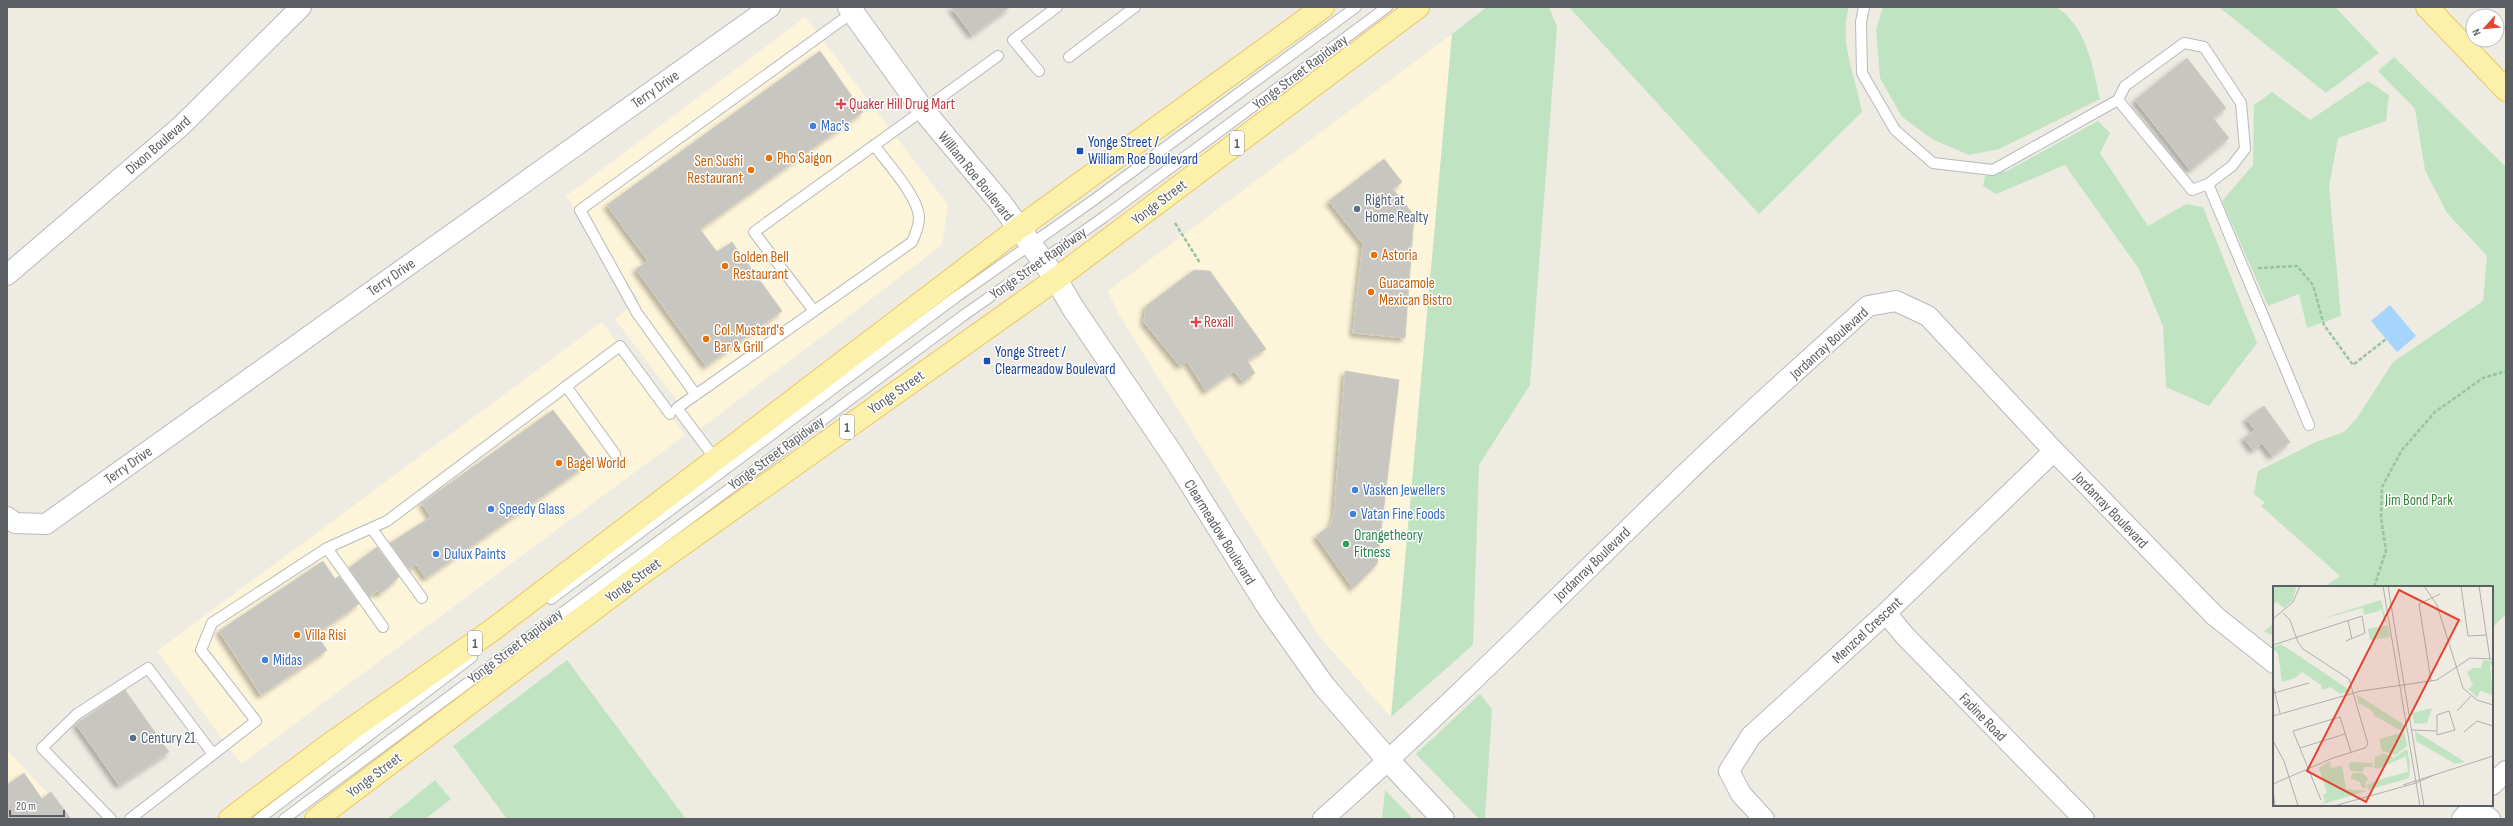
<svg xmlns="http://www.w3.org/2000/svg" width="2513" height="826" font-family="'Sofia Sans Condensed',sans-serif">
	<style>
		.commercial { fill: #fdf5d9 }
		.green { fill: #c0e4c1 }
		.water { fill: #a5d4fc }
		.building { fill: #c8c6c0; stroke: #d2cdc2; filter: url(#shadow) }
		.lines { fill: none; stroke-linecap: round; stroke-linejoin: round }
		.service-casing { stroke: #b6b9bd; stroke-width: 12 }
		.minor-casing { stroke: #b6b9bd; stroke-width: 22 }
		.tertiary-casing { stroke: #b6b9bd; stroke-width: 24 }
		.primary-casing { stroke: #edc75d; stroke-width: 24 }
		.path { stroke: #98c3a5; stroke-width: 2.5; stroke-dasharray: 4 2; stroke-linecap: butt }
		.service { stroke: #fff; stroke-width: 10 }
		.minor { stroke: #fff; stroke-width: 20 }
		.tertiary { stroke: #fff; stroke-width: 22 }
		.primary { stroke: #fcf1aa; stroke-width: 22 }
		.health-dot { fill: #e0444e; stroke: #fff; stroke-width: 1.5 }
		.shop-dot { fill: #3f7fe0; stroke: #fff; stroke-width: 1.5 }
		.transit-dot { fill: #1a4fb4; stroke: #fff; stroke-width: 1.5 }
		.food-dot { fill: #e8710a; stroke: #fff; stroke-width: 1.5 }
		.service-dot { fill: #5c6f8a; stroke: #fff; stroke-width: 1.5 }
		.leisure-dot { fill: #2e9e5b; stroke: #fff; stroke-width: 1.5 }
		.labels { text-anchor: middle; stroke-width: 3; stroke-linejoin: round; paint-order: stroke }
		.shield { fill: #fff; stroke: #8c8f92; stroke-width: 1 }
		.shield-label { font-size: 14px; font-weight: bold; fill: #5b5f63 }
		.street-label { font-size: 15px; fill: #5b5f63; stroke: #fff }
		.health-label { font-size: 15px; fill: #be3a42; stroke: #fff; text-anchor: start }
		.shop-label { font-size: 15px; fill: #366cbe; stroke: #fff; text-anchor: start }
		.transit-label { font-size: 15px; fill: #164399; stroke: #fff; text-anchor: start }
		.food-label { font-size: 15px; fill: #c56008; stroke: #fff; text-anchor: start }
		.service-label { font-size: 15px; fill: #4e5e75; stroke: #fff; text-anchor: start }
		.park-label { font-size: 15px; fill: #38863d; stroke: #fff }
		.leisure-label { font-size: 15px; fill: #27864d; stroke: #fff; text-anchor: start }
		.inset-road { fill: none; stroke: #afafac; stroke-width: 1 }
		.view { fill: #e34533; fill-opacity: 0.15; stroke: #e34533; stroke-width: 2 }
		.inset-edge { fill: none; stroke: #5b5f63; stroke-width: 2 }
	</style>
	<defs>
		<filter id="shadow"><feDropShadow dx="-3.5" dy="3.5" stdDeviation="2" flood-color="#0004"/></filter>
	</defs>
	<rect width="100%" height="100%" fill="#eeebe3"/>
	<path class="commercial" d="M805,17L948,205L942,245L699,430L615,319L639,300L566,196Z
		M1452,34L1391,717L1319,636L1118,313L1108,291Z
		M602,322L685,435L241,764L157,651Z
		M7,750L72,819H7Z"/>
	<path class="green" d="M1487,7H1549L1557,27L1530,385L1479,465L1473,645L1391,717L1452,34Z
		M1569,7H1849C1838,43 1856,77 1862,112L1759,214Z
		M1883,7H2056C2086,25 2093,67 2100,99L1999,149L1969,155L1932,139L1902,117L1880,78L1876,30Z
		M2219,7H2335L2379,53L2326,93Z
		M2394,57L2506,167V614L2492,628V587H2324L2340,576L2261,506L2265,503L2254,494L2258,471L2316,442L2344,432L2357,418L2393,362L2483,301L2487,256L2447,213L2425,170L2415,109L2378,71Z
		M2368,81L2389,95L2386,121L2338,138L2329,187L2341,316L2307,328L2299,294L2268,306L2222,201L2253,165L2254,105L2272,92L2310,120Z
		M2098,121L2110,133L2100,153L2148,226L2186,204L2203,207L2257,343L2209,406L2166,387L2163,326L2139,269L2065,165L1996,194L1983,186L1985,176L2007,171Z
		M2274,623V636L2264,631Z
		M567,660L686,819H507L453,746Z
		M1480,694L1492,709L1485,819H1479L1416,754Z
		M435,780L451,799L425,819H387Z
		M1385,790L1413,819H1382Z"/>
	<path class="water" d="M2390,305L2416,336L2397,352L2371,321Z"/>
	<path class="building" d="M951,7H1010L972,35Z
		M820,51L863,112L700,229L717,252L732,242L782,311L706,366L636,269L648,261L607,205Z
		M2187,58L2226,108L2213,118L2229,138L2190,170L2135,100Z
		M1384,159L1402,182L1393,189L1414,215L1405,338L1353,333L1363,244L1329,201Z
		M1194,270L1210,271L1266,349L1247,360L1255,373L1243,382L1234,371L1206,391L1187,361L1180,366L1144,322L1146,306Z
		M1345,371L1399,380L1377,564L1353,588L1316,536L1331,525L1334,515Z
		M2264,406L2290,442L2272,456L2262,443L2253,450L2244,438L2255,430L2246,419Z
		M553,410L592,461L426,578L416,564L409,569L390,543L431,517L422,503Z
		M377,547L399,577L380,594L377,591L369,596L349,568Z
		M323,561L335,579L339,576L359,604L316,634L327,650L261,695L219,631Z
		M125,690L169,752L119,785L76,724Z
		M24,773L42,799L51,792L71,819H7V785Z"/>
	<g class="lines">
		<defs>
			<path id="service" d="M1864,7L1861,22L1862,73L1895,130L1933,163L1993,170L2118,100L2192,190L2208,184L2309,425
				M1069,57L1135,7
				M1039,71L1013,40L1057,7
				M2118,100L2125,86L2184,43L2204,47L2241,103L2245,149L2232,166L2208,184
				M814,311L754,232L998,56
				M566,386L615,454
				M696,395L637,313L580,210L853,12
				M716,460L677,408L912,242C915,235 919,227 919,218C919,197 886,162 874,145
				M372,529L422,598
				M327,548L387,521L620,346L670,414
				M551,599L956,297L1091,202L1356,7
				M111,819L42,748L77,714L148,668L213,754
				M130,819L256,721L201,650L212,623L327,548L383,627
				M259,819L472,657
				M284,819L964,315L1104,217L1387,7"/>
			<path id="minor" d="M7,275L181,126L301,7
				M7,517L15,523L46,524L770,7
				M1886,613L1905,636L2084,819
				M2492,785L2506,771
				M2472,805L2490,819
				M1323,819C1445,711 1560,595 1677,482C1739,421 1804,364 1868,306L1896,301L1928,316L2054,451L2215,616L2274,663
				M1764,819L1741,794L1729,771L1751,736L1886,613L2054,451
				M2462,819L2474,805"/>
			<path id="tertiary" d="M849,7L923,110L1000,202L1056,279L1073,308L1174,457L1268,607L1324,686L1387,759L1443,819"/>
			<path id="primary" d="M2427,7L2506,90
				M230,819L330,744L491,631L1019,228L1323,7
				M316,819L638,576L1056,279L1418,7"/>
		</defs>
		<use href="#service" class="service-casing"/>
		<use href="#minor" class="minor-casing"/>
		<use href="#tertiary" class="tertiary-casing"/>
		<use href="#primary" class="primary-casing"/>
		<path class="path" d="M1175,223L1200,263
			M2258,268L2297,266L2313,285L2324,325L2353,365L2386,339
			M2374,587L2386,551L2381,517L2382,487L2402,450L2435,412L2483,378L2506,371"/>
		<use href="#service" class="service"/>
		<use href="#minor" class="minor"/>
		<use href="#tertiary" class="tertiary"/>
		<use href="#primary" class="primary"/>
	</g>
	<g class="health-dot">
		<path d="M839 98h4v4h4v4h-4v4h-4v-4h-4v-4h4z"/>
		<path d="M1194 316h4v4h4v4h-4v4h-4v-4h-4v-4h4z"/>
	</g>
	<g class="shop-dot">
		<circle cx="813" cy="126" r="4"/>
		<circle cx="1355" cy="490" r="4"/>
		<circle cx="491" cy="509" r="4"/>
		<circle cx="1353" cy="514" r="4"/>
		<circle cx="436" cy="554" r="4"/>
		<circle cx="265" cy="660" r="4"/>
	</g>
	<g class="transit-dot">
		<rect x="1076" y="147" width="8" height="8" rx="2"/>
		<rect x="983" y="357" width="8" height="8" rx="2"/>
	</g>
	<g class="food-dot">
		<circle cx="769" cy="158" r="4"/>
		<circle cx="751" cy="170" r="4"/>
		<circle cx="1374" cy="255" r="4"/>
		<circle cx="725" cy="266" r="4"/>
		<circle cx="1371" cy="292" r="4"/>
		<circle cx="706" cy="339" r="4"/>
		<circle cx="559" cy="463" r="4"/>
		<circle cx="297" cy="635" r="4"/>
	</g>
	<g class="service-dot">
		<circle cx="1357" cy="209" r="4"/>
		<circle cx="133" cy="738" r="4"/>
	</g>
	<circle class="leisure-dot" cx="1346" cy="544" r="4"/>
	<g class="labels">
		<g class="shield">
			<rect x="1230" y="131" width="14" height="24" rx="3"/>
			<rect x="840" y="415" width="14" height="24" rx="3"/>
			<rect x="468" y="631" width="14" height="24" rx="3"/>
		</g>
		<g class="shield-label">
			<text x="1237" y="148">1</text>
			<text x="847" y="432">1</text>
			<text x="475" y="648">1</text>
		</g>
		<g class="street-label">
			<text transform="translate(1300 72) rotate(-37)" y="5">Yonge Street Rapidway</text>
			<text transform="translate(655 89) rotate(-35)" y="5">Terry Drive</text>
			<text transform="translate(158 145) rotate(-41)" y="5">Dixon Boulevard</text>
			<text transform="translate(976 176) rotate(51)" y="5">William Roe Boulevard</text>
			<text transform="translate(1159 202) rotate(-37)" y="5">Yonge Street</text>
			<text transform="translate(1038 263) rotate(-35)" y="5">Yonge Street Rapidway</text>
			<text transform="translate(391 277) rotate(-35)" y="5">Terry Drive</text>
			<text transform="translate(1829 343) rotate(-42)" y="5">Jordanray Boulevard</text>
			<text transform="translate(896 392) rotate(-35)" y="5">Yonge Street</text>
			<text transform="translate(776 453) rotate(-36)" y="5">Yonge Street Rapidway</text>
			<text transform="translate(128 465) rotate(-35)" y="5">Terry Drive</text>
			<text transform="translate(2111 510) rotate(46)" y="5">Jordanray Boulevard</text>
			<text transform="translate(1220 532) rotate(58)" y="5">Clearmeadow Boulevard</text>
			<text transform="translate(1592 564) rotate(-44)" y="5">Jordanray Boulevard</text>
			<text transform="translate(633 580) rotate(-36)" y="5">Yonge Street</text>
			<text transform="translate(1867 630) rotate(-43)" y="5">Menzcel Crescent</text>
			<text transform="translate(515 646) rotate(-37)" y="5">Yonge Street Rapidway</text>
			<text transform="translate(1983 717) rotate(46)" y="5">Fadine Road</text>
			<text transform="translate(374 775) rotate(-37)" y="5">Yonge Street</text>
		</g>
		<g class="health-label">
			<text x="849" y="109">Quaker Hill Drug Mart</text>
			<text x="1204" y="327">Rexall</text>
		</g>
		<g class="shop-label">
			<text x="821" y="131">Mac's</text>
			<text x="1363" y="495">Vasken Jewellers</text>
			<text x="499" y="514">Speedy Glass</text>
			<text x="1361" y="519">Vatan Fine Foods</text>
			<text x="444" y="559">Dulux Paints</text>
			<text x="273" y="665">Midas</text>
		</g>
		<g class="transit-label">
			<text x="1088" y="147">Yonge Street /<tspan x="1088" dy="17">William Roe Boulevard</tspan></text>
			<text x="995" y="357">Yonge Street /<tspan x="995" dy="17">Clearmeadow Boulevard</tspan></text>
		</g>
		<g class="food-label">
			<text x="777" y="163">Pho Saigon</text>
			<text x="743" y="166" text-anchor="end">Sen Sushi<tspan x="743" dy="17">Restaurant</tspan></text>
			<text x="1382" y="260">Astoria</text>
			<text x="733" y="262">Golden Bell<tspan x="733" dy="17">Restaurant</tspan></text>
			<text x="1379" y="288">Guacamole<tspan x="1379" dy="17">Mexican Bistro</tspan></text>
			<text x="714" y="335">Col. Mustard's<tspan x="714" dy="17">Bar &amp; Grill</tspan></text>
			<text x="567" y="468">Bagel World</text>
			<text x="305" y="640">Villa Risi</text>
		</g>
		<g class="service-label">
			<text x="1365" y="205">Right at<tspan x="1365" dy="17">Home Realty</tspan></text>
			<text x="141" y="743">Century 21</text>
		</g>
		<g class="park-label">
			<text x="2419" y="505">Jim Bond Park</text>
		</g>
		<g class="leisure-label">
			<text x="1354" y="540">Orangetheory<tspan x="1354" dy="17">Fitness</tspan></text>
		</g>
	</g>
	<g transform="translate(2273 586)">
		<rect width="220" height="220" fill="#eeebe3"/>
		<path d="M0,0H24L19,15L11,22L4,16L0,18ZM108,14L114,37H112L108,22L106,25L91,29L90,22L44,34ZM115,39L117,51L97,54L95,43ZM8,58L78,105L67,108L58,101L49,104L48,99L29,86L22,92L9,96L5,67L0,63V61ZM210,74L220,75V79H217L220,109L207,105L204,111L195,103L200,99L194,86L200,82H208ZM83,108L130,138L134,160L123,169L109,165L106,153L130,146L102,130L98,124L85,117ZM159,122L154,137L141,138L139,127ZM142,145L163,158L192,176L182,178L143,155ZM134,163L137,178L136,192L95,204L94,199L108,193L135,186L133,170L105,183L101,182L102,171L111,167L120,172ZM98,171L100,181H91L90,186L78,185L75,179L78,176L98,177ZM57,175L58,182L69,180L73,203L94,205L47,219L52,216L50,209L54,207L46,182ZM80,187H90L95,193L92,197L93,202H89L87,196L77,192Z" fill="#c0e4c1"/>
		<path class="inset-road" d="M110,0L147,220M115,0L151,220M151,0L164,19L190,102L204,114L220,119M188,0L195,50L214,49M206,0L217,73M0,33L20,16L27,0M75,35L79,53M0,59L89,30L92,47L73,55M158,95L146,18L167,8M0,99L7,127M1,107L36,97M176,125L182,144L164,149V129ZM184,125L198,110M0,130L88,105L164,94L197,72L220,73M139,144L163,145M191,146L204,135L220,140M0,155L11,175L25,220M27,162L72,148M0,198L60,172L92,162L95,158L76,93L30,63L25,56L17,34L10,27M130,199L220,170M0,203L2,220M48,214L20,145L67,131L78,166M61,220L143,197L161,189"/>
		<path class="view" d="M126,4L186,34L93,216L34,185Z"/>
		<rect width="220" height="220" class="inset-edge"/>
	</g>
	<rect width="2513" height="826" fill="none" stroke="#5b5f63" stroke-width="16"/>
	<g transform="translate(2485 28) rotate(243)"><circle r="19" fill="#ffffff" stroke="#bdbfc1"/>
	<path d="M0-3L7 15L0 10L-7 15Z" fill="#e34533"/>
	<text y="-6" font-size="11" font-weight="bold" text-anchor="middle" fill="#5b5f63">N</text>
	</g>
	<path d="M10 810v6h54v-6" fill="none" stroke="#5b5f63" stroke-width="2"/>
	<text x="16" y="810" font-size="12" fill="#5b5f63" stroke="#ffffff" stroke-width="3" paint-order="stroke">20 m</text>
</svg>
